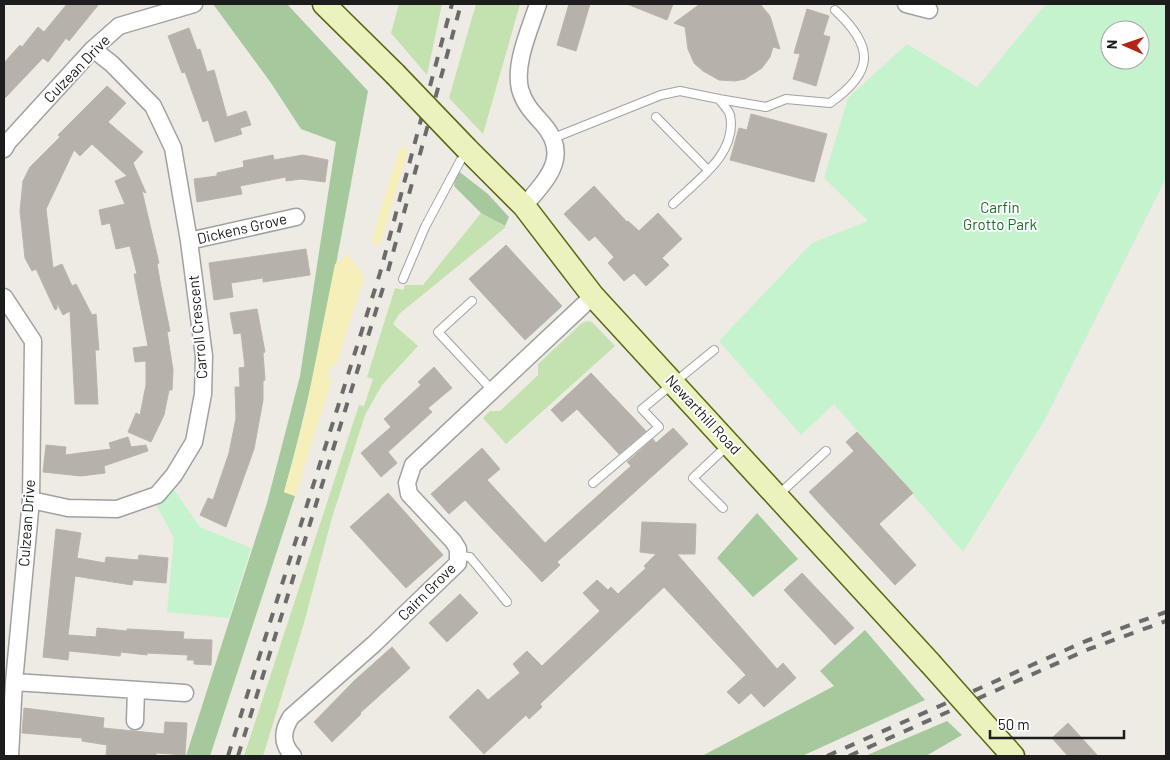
<svg xmlns="http://www.w3.org/2000/svg" width="1170" height="760" font-family="Barlow,sans-serif">
	<style>
		.grass { fill: #c4e2af }
		.forest { fill: #a6c89d }
		.sand { fill: #f7efb9 }
		.park { fill: #c5f3cd; fill-rule: evenodd }
		.building { fill: #b6b1aa; stroke: #bdb3a8 }
		.lines { fill: none; stroke-linecap: round; stroke-linejoin: round }
		.lane-casing { stroke: #a1a1a1; stroke-width: 10 }
		.street-casing { stroke: #a1a1a1; stroke-width: 19 }
		.secondary-casing { stroke: #576810; stroke-width: 25 }
		.lane { stroke: #fff; stroke-width: 8 }
		.street { stroke: #fff; stroke-width: 16 }
		.secondary { stroke: #ebf2bd; stroke-width: 22 }
		.rail { stroke: #6b6b6b; stroke-width: 4; stroke-dasharray: 10 10; stroke-linecap: butt }
		.secondary-bridge-casing { stroke: #576810; stroke-width: 25; stroke-linecap: butt }
		.secondary-bridge { stroke: #ebf2bd; stroke-width: 22 }
		.labels { text-anchor: middle; stroke-width: 4; stroke-linejoin: round; paint-order: stroke }
		.street-label { font-size: 15px; fill: #1d1d1d; stroke: #fff }
		.park-label { font-size: 15px; fill: #176f26; stroke: #fff }
	</style>
	<rect width="100%" height="100%" fill="#edebe4"/>
	<path class="grass" d="M399,4H442L427,75L391,33Z
		M476,4H520L483,134L449,98Z
		M481,213L506,227L399,314L393,324L418,346L382,385L365,415L331,521L304,623L263,756H244L359,405L364,406L373,379L367,377L395,288L403,290L405,285H423Z
		M588,321L592,322L615,346L506,444L483,418L490,411H500L538,375V364L582,323Z"/>
	<path class="forest" d="M213,4H287L368,91C343,225 321,360 284,492L295,496L210,756H186L267,503L300,376L336,142L301,129L271,83Z
		M457,170L488,194L509,217L505,226L481,213L454,186Z
		M757,513L798,559L753,597L717,558Z
		M865,630L925,700L802,756H702L834,686L820,671Z
		M947,721L962,735L926,756H865Z"/>
	<path class="sand" d="M400,147L408,149L380,245L371,242Z
		M348,255L364,277L336,366L331,364L327,377L332,379L295,496L284,492L303,424L335,264Z"/>
	<path class="park" d="M1046,4H1166V178L1044,421L963,552L834,404L801,435L719,341L812,243L868,221L824,178L848,98L907,44L977,87ZM1110,30H1140V60H1110Z
		M170,484L200,527L251,548L229,618L167,612L174,538L153,499Z"/>
	<path class="building" d="M67,4H99L69,41L66,38L48,62L43,58L4,99V63L20,45L22,47L38,27L44,32Z
		M569,4H590L576,51L557,45Z
		M627,4H673L667,20Z
		M700,4H760L770,16L780,49L773,47L770,57L762,68L745,79L735,81L719,80L703,71L694,63L688,49L685,27L674,23Z
		M807,9L829,16L823,35L830,37L816,86L793,79L800,54L794,53Z
		M189,28L197,50L200,49L207,72L214,70L227,117L246,111L251,125L240,128L242,134L215,142L208,120L203,122L185,72L182,73L168,36Z
		M107,86L126,103L108,122L143,152L133,163L146,193L142,191L159,263L157,264L161,287L170,331L167,332L173,370L172,390H169L164,415L151,442L128,432L136,413L140,415L146,385V361L135,362L133,348L148,346L134,274H137L130,246L116,249L110,223L102,225L99,210L125,204L115,181L127,176L92,144L80,156L74,150L46,209L53,268L62,264L72,286L76,284L92,315L96,314L99,350H95L98,404H75L70,311L63,315L57,303V309L55,310L36,269L32,271L25,258L20,211L23,181L30,167L60,137L58,135Z
		M751,114L827,134L814,182L730,160L739,128L747,130Z
		M273,155L274,160L303,155L328,160L325,182L301,179L286,181V177L240,186L242,194L197,202L194,179L217,176V173L244,167L243,161Z
		M594,186L627,222L628,221L639,231L658,213L682,239L662,258L669,265L646,286L634,273L624,281L608,263L614,257L595,236L589,241L564,214Z
		M506,245L562,306L525,340L469,279Z
		M306,249L310,275L263,282V278L231,283L233,297L214,300L209,263Z
		M257,309L265,352L263,353L265,380L263,381V400L254,449L226,527L200,515L208,498L213,500L229,453L236,418L235,387H240L239,368L245,367L241,333L234,334L230,313Z
		M434,367L452,388L428,408L432,412L388,452L397,463L381,477L361,453L391,427L384,419L421,385L418,382Z
		M591,373L646,431L619,454L577,409L562,422L551,410Z
		M673,428L688,444L557,562L560,565L542,582L465,500L449,514L431,494L482,448L500,469L487,480L545,543L631,466L627,462L653,439L656,443Z
		M857,432L913,493L879,524L916,565L895,585L809,492L854,451L846,442Z
		M128,437L131,447L146,445L148,451L104,466L105,473L81,476L43,472L46,445L66,447L65,455L111,449L109,443Z
		M388,493L443,555L406,588L350,527Z
		M642,522L696,524L695,554H677L777,669L783,663L796,678L764,707L751,693L739,704L727,692L746,675L664,587L540,704L542,707L529,719L526,715L484,754L449,717L478,689L488,700L520,673L513,664L527,651L542,666L600,611L583,593L597,580L608,590L611,587L618,594L646,568L644,566L656,554L640,552Z
		M56,529L81,533L77,558L105,563L106,557L138,560L139,555L168,558L166,583L133,580L132,585L75,576L68,635L96,637L97,628L127,631V629L184,632L183,639L212,640L211,665L194,664V660H187L188,655L147,653V655L121,652L120,656L69,651L68,660L43,657Z
		M802,573L854,628L835,645L784,590Z
		M460,594L478,613L447,642L429,623Z
		M392,647L410,668L360,713L361,714L332,742L314,722L355,680Z
		M24,708L104,718L103,728L164,734L165,722L187,723L185,755L156,753V756L106,755L107,745L82,741V738L22,733Z
		M1068,723L1098,756H1068L1052,738Z"/>
	<g class="lines">
		<defs>
			<path id="lane" d="M719,99L766,107L786,99L830,103C874,72 875,47 835,10
				M656,117L708,170
				M551,139L661,95L680,91L719,99C722,104 729,110 730,115C738,154 696,181 673,204
				M403,279L425,227L466,150
				M472,301L438,332L492,390
				M593,483L659,427L642,409L714,350
				M778,495L826,451
				M723,508L693,478L728,445
				M460,556L470,557L507,602"/>
			<path id="street" d="M906,4L929,10
				M4,149L8,142L93,49L119,26L194,4
				M524,206C545,181 572,157 543,124C533,113 524,104 520,89C514,63 530,29 538,4
				M189,241L296,217
				M4,297L33,341L31,500L14,682L10,756
				M31,500L68,508L117,509L157,495L174,475L194,442L203,394L204,356L189,241L173,148L153,106L112,64L93,49
				M14,682L185,693
				M135,721L136,690
				M293,756C281,743 282,731 291,717L374,644L458,563V549L453,541L409,494L407,483L413,465L593,296"/>
			<path id="secondary" d="M324,4L395,74
				M467,149L524,206L593,296L930,663
				M986,726L1013,756"/>
		</defs>
		<use href="#lane" class="lane-casing"/>
		<use href="#street" class="street-casing"/>
		<use href="#secondary" class="secondary-casing"/>
		<use href="#lane" class="lane"/>
		<use href="#street" class="street"/>
		<use href="#secondary" class="secondary"/>
		<path class="rail" d="M388,271L461,4
			M228,756L380,273L452,4
			M238,756L383,288
			M827,756L1086,641L1166,612
			M849,756L1089,649L1166,621"/>
		<defs>
			<path id="secondary-bridge" d="M395,74L467,149
				M930,663L986,726"/>
		</defs>
		<use href="#secondary-bridge" class="secondary-bridge-casing"/>
		<use href="#secondary-bridge" class="secondary-bridge"/>
	</g>
	<g class="labels">
		<g class="street-label">
			<text transform="translate(77 69) rotate(-46)" y="5">Culzean Drive</text>
			<text transform="translate(242 229) rotate(-13)" y="5">Dickens Grove</text>
			<text transform="translate(198 327) rotate(-95)" y="5">Carroll Crescent</text>
			<text transform="translate(703 415) rotate(47)" y="5">Newarthill Road</text>
			<text transform="translate(27 523) rotate(-86)" y="5">Culzean Drive</text>
			<text transform="translate(427 592) rotate(-45)" y="5">Cairn Grove</text>
		</g>
		<g class="park-label">
			<text x="1000" y="213">Carfin<tspan x="1000" dy="17">Grotto Park</tspan></text>
		</g>
	</g>
	<rect width="1170" height="760" fill="none" stroke="#1d1d1d" stroke-width="10"/>
	<g transform="translate(1125 45) rotate(272)"><circle r="24" fill="#ffffff" stroke="#a5a5a5"/>
	<path d="M0-4L9 19L0 12L-9 19Z" fill="#b52315"/>
	<text y="-8" font-size="14" font-weight="bold" text-anchor="middle" fill="#1d1d1d">N</text>
	</g>
	<path d="M990 730v8h134v-8" fill="none" stroke="#1d1d1d" stroke-width="2.5"/>
	<text x="998" y="730" font-size="15" fill="#1d1d1d" stroke="#ffffff" stroke-width="4" paint-order="stroke">50 m</text>
</svg>
